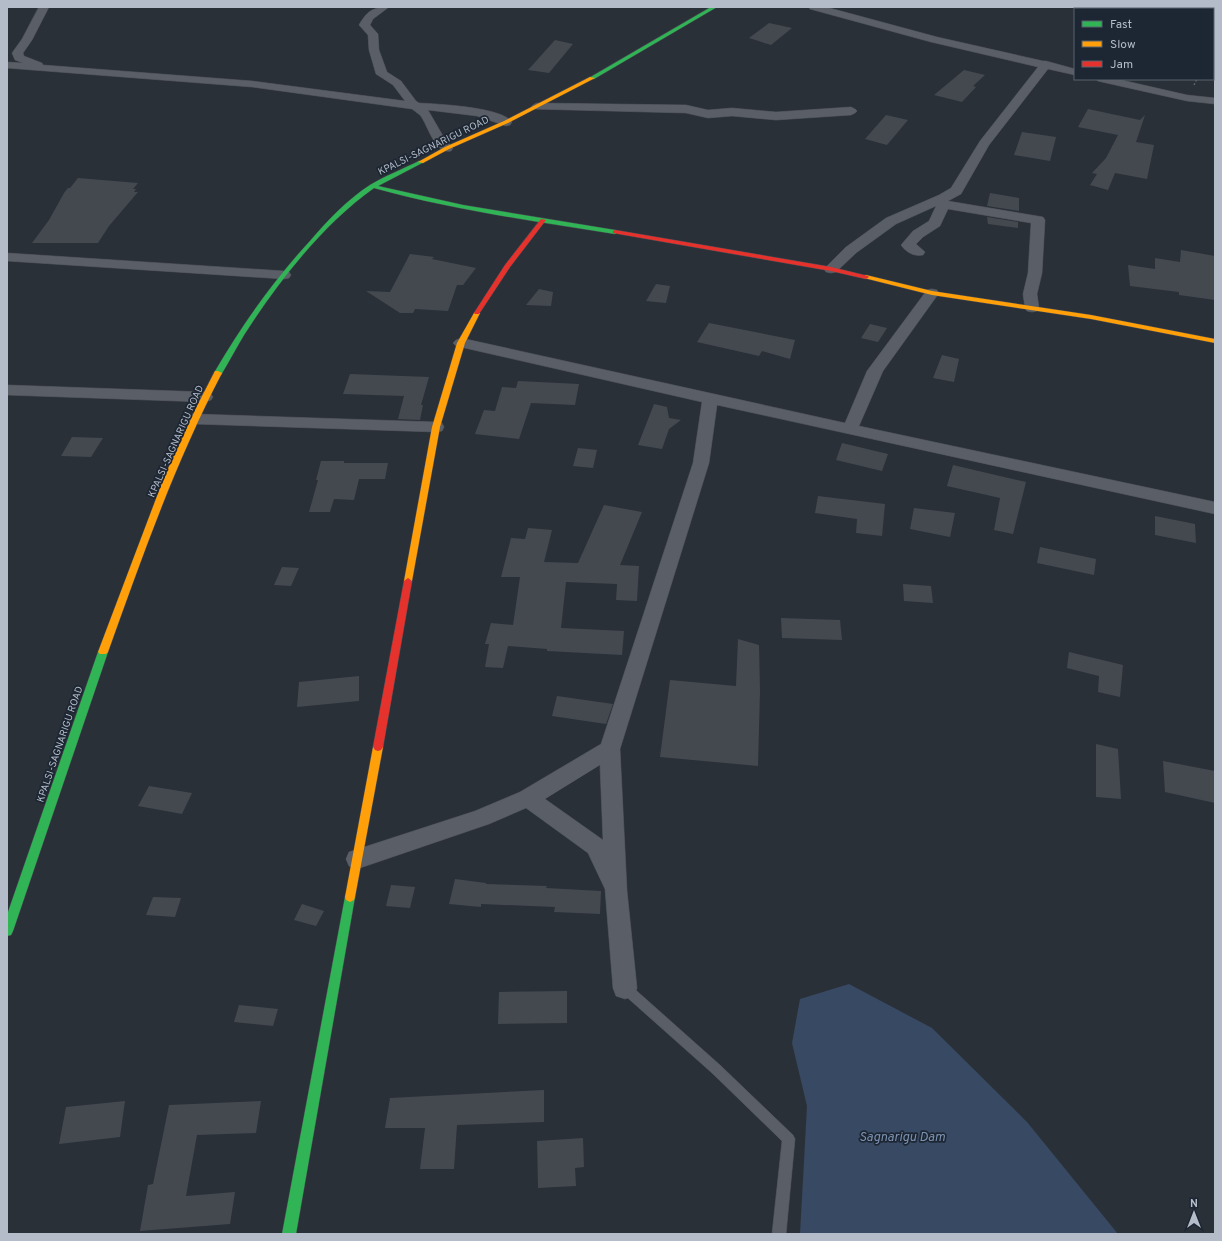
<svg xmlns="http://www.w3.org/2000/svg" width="1222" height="1241" font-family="Overpass,sans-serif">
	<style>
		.water { fill: #384963 }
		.building { fill: #444950 }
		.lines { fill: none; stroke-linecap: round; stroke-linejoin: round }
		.lane-casing { stroke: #484c53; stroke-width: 1 }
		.street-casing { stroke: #484c53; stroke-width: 1 }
		.fast-casing { stroke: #484c53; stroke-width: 1 }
		.slow-casing { stroke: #484c53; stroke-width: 1 }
		.jam-casing { stroke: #484c53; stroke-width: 1 }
		.path { stroke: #5d636a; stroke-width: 1.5; stroke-dasharray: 2 2; stroke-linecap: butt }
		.lane { fill: #5a5e66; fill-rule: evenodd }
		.street { fill: #5a5e66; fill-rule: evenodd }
		.fast { fill: #30b455; fill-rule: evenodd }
		.slow { fill: #ff9f0a; fill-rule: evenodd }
		.jam { fill: #e5322d; fill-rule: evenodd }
		.labels { text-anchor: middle; stroke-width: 3.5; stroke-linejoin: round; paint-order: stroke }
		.street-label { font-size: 10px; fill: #b4bcc9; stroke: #1d2633 }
		.near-water-label { font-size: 13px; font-style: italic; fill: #7c92b1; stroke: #1d2633 }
	</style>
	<rect width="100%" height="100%" fill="#2a3038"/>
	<path class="water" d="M849,984L932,1028L1027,1122L1118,1234H800L807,1106L792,1043L800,999Z"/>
	<path class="building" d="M769,23L792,28L771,45L749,38Z
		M555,40L573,44L549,73L528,70Z
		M964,70L985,75L973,86L976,87L962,102L934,95Z
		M1088,109L1140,120L1145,115L1136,142L1154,145L1147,179L1115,173L1108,190L1090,185L1097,174L1092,173L1106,158L1118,135L1078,127Z
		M886,115L908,120L887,145L865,139Z
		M1022,132L1056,137L1050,161L1014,155Z
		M78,178L138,183L133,189H136L134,192H138L109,226L98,243H32L49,220L64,193L68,188H70Z
		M990,193L1019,198V211L987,206Z
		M987,217L1018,222V228L988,224Z
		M1181,250L1215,256V300L1179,295V292L1130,286L1128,265L1155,269V258L1180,262Z
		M410,254L434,257L432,259L476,268L463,285H457L448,311L415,309L413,313H400L366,291L390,292Z
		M656,284L670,286L666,303L646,301Z
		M539,289L553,292L551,306L526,305Z
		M709,323L795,340L790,359L762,351L759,356L697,342Z
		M870,324L887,328L878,342L861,338Z
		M942,355L959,359L954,382L933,378Z
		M350,374L429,377L421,405H423L420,420L398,419L404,396L343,394Z
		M518,381L579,384L575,405L531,403L519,439L475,434L484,410L495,411L502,387L516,388Z
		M654,404L667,407L669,418L681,420L669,429L662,449L638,445Z
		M72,437L103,438L91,457L61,456Z
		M842,443L888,454L882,471L836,460Z
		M578,448L597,450L593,468L573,466Z
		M321,461H344V463H388L385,479H359L354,500L334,499L330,512H309L318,480H316Z
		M953,465L1026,482L1013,534L994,530L1000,498L947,486Z
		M818,496L885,504L882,536L856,533L857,519L815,513Z
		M604,505L642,512L620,565L639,566L637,601L616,600L617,584L566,582L561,628L624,631L622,655L547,651V649L508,646L503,668L485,667L489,644H485L491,623L513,625L520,577H501L511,538L525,539L528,528L552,530L544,562L578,563Z
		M914,508L955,513L950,537L910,529Z
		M1155,516L1195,524L1196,543L1155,535Z
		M1040,547L1096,559L1094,575L1037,563Z
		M282,567L299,568L291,586L274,585Z
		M903,584L931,586L933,603L904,601Z
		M781,618L840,620L842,640L782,638Z
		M738,639L759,645L760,691L758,766L660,757L670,680L736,686Z
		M1069,652L1123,665L1120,697L1098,692L1099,676L1067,668Z
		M359,676V701L297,707L299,682Z
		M557,696L613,704L606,724L552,716Z
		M1096,744L1118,749L1121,799L1096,797Z
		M1163,761L1215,771V803L1165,792Z
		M149,786L192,793L182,814L138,806Z
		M455,879L486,883V884L547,886L546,888L601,891L600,914L554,912L555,907L481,904V907L449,904Z
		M391,885L415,887L410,908L386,906Z
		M153,897L181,898L175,917L146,915Z
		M302,904L324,911L316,926L294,920Z
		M567,991V1023L498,1024L499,992Z
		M239,1005L278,1009L273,1026L234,1022Z
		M544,1090V1122L457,1125L454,1169H420L425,1128H385L390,1098Z
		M125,1101L120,1137L59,1144L66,1107Z
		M261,1101L256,1133L197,1135L186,1196L235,1192L230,1224L140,1231L148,1185L153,1184L169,1105Z
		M583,1138L584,1167L575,1168L576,1186L538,1188L537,1141Z"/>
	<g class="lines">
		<defs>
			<path id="lane" d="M625,983L629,984L720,1065L793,1135L795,1139L786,1234H772L782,1141L712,1073L621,992L619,988L621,984Z"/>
			<path id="street" d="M39,7H49L32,40L23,53L24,56L42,63L43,65L252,81L405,101L393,85L376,74L369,50L368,35L359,25C367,11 373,7 389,7L373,19L370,25L378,34L379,50L387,72L401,81L416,101L419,103C437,104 502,107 512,122L510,125L506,126L477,116L428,110L443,136L453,148L451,151C435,155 428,125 420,115C417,113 415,111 412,109L252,87L7,68V62L23,63L15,60L12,53L22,39Z
				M809,7H826L937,37L1043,61H1046L1075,69V75L1048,69L989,145L961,194L948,201L1043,217L1045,220L1042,273L1037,294L1039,308L1037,311L1032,312L1027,311L1025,308L1023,294L1028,273L1031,223L948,209L940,226L923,237L916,244L925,252L923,255C914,257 906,252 901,245L913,231L929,221L936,206L896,224L856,253L836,272L831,273L826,272L824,269L846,247L886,218L939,195L951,188L980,141L1038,67L931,42L810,9Z
				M1124,7H1143L1144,9H1125Z
				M1213,19H1215V26H1213Z
				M1096,79H1117L1187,95L1215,98V104L1187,101L1102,82L1098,81Z
				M537,103L686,105L708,110L732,108L776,112L851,107L855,109L857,111L855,113L851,115L776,120L732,116L708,118L686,113L533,109L531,107L533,105Z
				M7,253L284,271L289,272L291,275L289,278L284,279L7,261Z
				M932,289L937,290L939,293L883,371L859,426L1215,502V514L717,405L709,463L620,749L627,891L637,988L634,996L625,999L616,996L613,988L605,889L588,853L526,808L489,824L357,869L349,866L346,859L349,852L475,811L520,792L601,744L693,463L702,402L456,346L453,343L456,340L461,338L845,423L867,371L927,290ZM600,765L603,840L545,799Z
				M7,385L205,392L211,394L213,397L211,400L205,402L7,395Z
				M195,414L436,422L442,423L444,427L442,431L436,432L195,424L189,423L187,419L189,415Z"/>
			<path id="fast" d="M711,7H717L594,79L589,78Z
				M419,161L424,162L378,186L463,205L615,230L618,232L615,234C534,221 453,210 374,188C322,225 278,282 244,335C236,348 229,362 221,375H215L214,373C242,325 273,281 310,241C328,220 347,200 370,185C385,176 403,169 419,161Z
				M103,649L106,650L108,652L13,931L11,935L7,936V915L98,652L100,650Z
				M350,892L354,894L355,897L296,1234H282L345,897L346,894Z"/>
			<path id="slow" d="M590,77L595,78L508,123L449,149L423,163L418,162L445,147L504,121Z
				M866,275L932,291L1091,315L1215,339V343L1091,319L932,295L864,278V276Z
				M477,311L480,313L465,343L440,427L412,581L408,584L404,581L432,427L457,343L474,313Z
				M215,371H218L222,373C175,463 142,557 108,652L106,654H100L98,652L165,475L197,406Z
				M378,743L381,744L383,747L355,897L354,900L350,902L346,900L345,897L373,747L375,744Z"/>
			<path id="jam" d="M541,219L546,220L510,267L479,314H475L474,313L505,265Z
				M615,230L831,267L868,276L869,277L866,279L831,271L613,233V231Z
				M408,578L412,581L383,747L381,750L378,751L375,750L373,747L404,581Z"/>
		</defs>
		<use href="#lane" class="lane-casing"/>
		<use href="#street" class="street-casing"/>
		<use href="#fast" class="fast-casing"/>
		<use href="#slow" class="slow-casing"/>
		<use href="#jam" class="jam-casing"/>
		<path class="path" d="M1213,51L1215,47
			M1194,85L1197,79"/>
		<use href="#lane" class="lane"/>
		<use href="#street" class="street"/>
		<use href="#fast" class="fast"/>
		<use href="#slow" class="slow"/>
		<use href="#jam" class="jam"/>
	</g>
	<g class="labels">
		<g class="street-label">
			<text transform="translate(433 145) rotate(-26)" y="4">KPALSI-SAGNARIGU ROAD</text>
			<text transform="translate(175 441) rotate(-66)" y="4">KPALSI-SAGNARIGU ROAD</text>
			<text transform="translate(59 744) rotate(-71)" y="4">KPALSI-SAGNARIGU ROAD</text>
		</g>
		<g class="near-water-label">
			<text x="902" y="1141">Sagnarigu Dam</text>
		</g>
	</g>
	<rect width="1222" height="1241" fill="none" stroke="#b4bcc9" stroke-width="16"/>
	<rect x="1074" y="8" width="140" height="72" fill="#1d2633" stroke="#59626f"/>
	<rect x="1082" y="21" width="20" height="6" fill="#30b455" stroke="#59626f"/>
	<text x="1110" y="28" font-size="12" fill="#b4bcc9">Fast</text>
	<rect x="1082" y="41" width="20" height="6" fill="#ff9f0a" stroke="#59626f"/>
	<text x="1110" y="48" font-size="12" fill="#b4bcc9">Slow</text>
	<rect x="1082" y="61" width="20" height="6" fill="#e5322d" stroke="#59626f"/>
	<text x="1110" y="68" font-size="12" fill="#b4bcc9">Jam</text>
	<g transform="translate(1194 1213)" stroke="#1d2633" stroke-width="3" paint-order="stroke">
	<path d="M0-3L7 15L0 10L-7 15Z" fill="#b4bcc9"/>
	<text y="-6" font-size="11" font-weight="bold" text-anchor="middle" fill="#b4bcc9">N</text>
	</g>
</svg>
